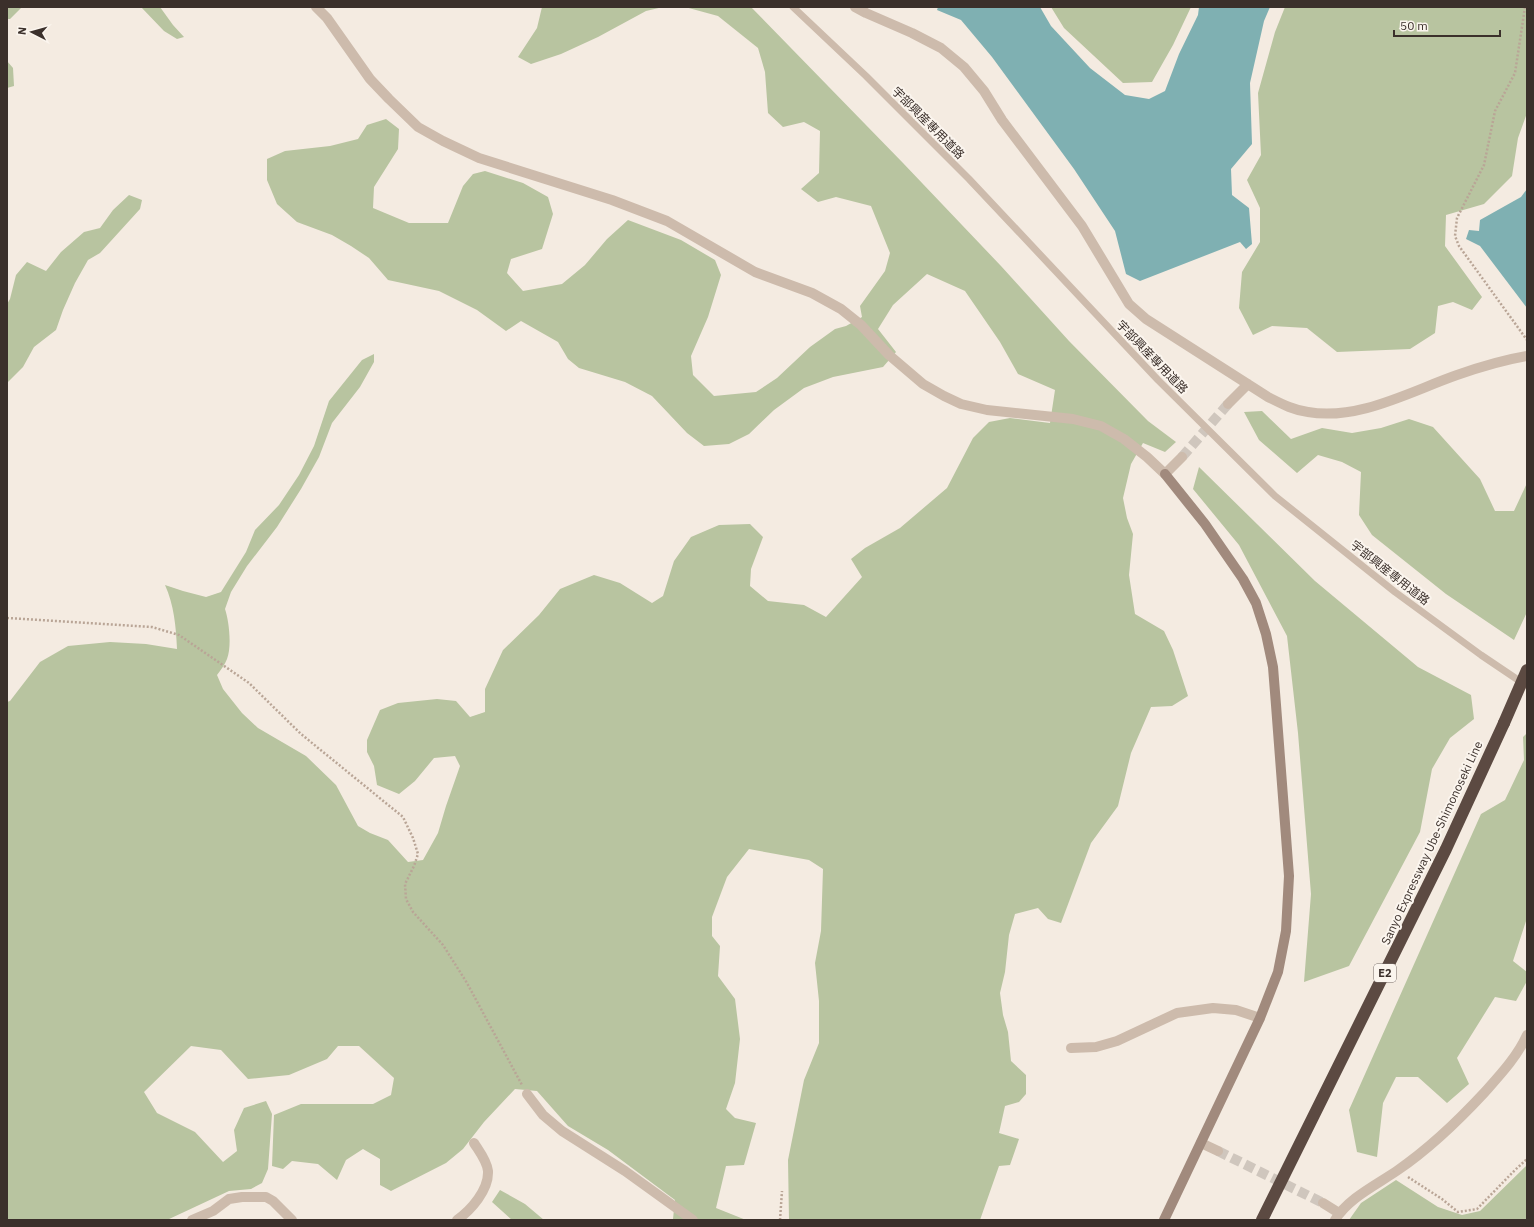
<svg xmlns="http://www.w3.org/2000/svg" width="1534" height="1227" font-family="'IBM Plex Sans','Noto Sans JP',sans-serif">
	<style>
		.green { fill: #b8c4a0 }
		.water { fill: #7fb0b2 }
		.lines { fill: none; stroke-linecap: round; stroke-linejoin: round }
		.street-tunnel { stroke: #cfc6bd; stroke-width: 10; stroke-dasharray: 10 5; stroke-linecap: butt }
		.path { stroke: #b9a596; stroke-width: 2.5; stroke-dasharray: 2 2; stroke-linecap: butt }
		.lane { stroke: #cdbbac; stroke-width: 7 }
		.street { stroke: #cdbbac; stroke-width: 10 }
		.secondary { stroke: #a18a7d; stroke-width: 10 }
		.highway { stroke: #5c4a42; stroke-width: 12 }
		.highway-bridge { stroke: #5c4a42; stroke-width: 12 }
		.labels { text-anchor: middle; stroke-width: 4; stroke-linejoin: round; paint-order: stroke }
		.shield { fill: #fbf5ee; stroke: #756b66; stroke-width: 1 }
		.shield-label { font-size: 11px; font-weight: bold; fill: #3b302b }
		.street-label { font-size: 12px; fill: #3b302b; stroke: #fbf5ee }
	</style>
	<rect width="100%" height="100%" fill="#f4ebe1"/>
	<path class="green" d="M7,7H22L10,19H7Z
		M141,7H160L173,25L184,37L177,39L164,31Z
		M542,7H663L646,11L598,37L561,54L531,64L518,57L537,28Z
		M685,7H751L903,163L1001,266L1069,341L1148,421L1176,442L1165,452L1143,443L1131,464L1123,498L1127,518L1133,534L1129,575L1135,614L1164,631L1173,650L1188,696L1172,706L1151,707L1131,753L1118,806L1091,843L1061,923L1048,919L1038,908L1015,914L1009,935L1005,972L1000,993L1003,1015L1008,1032L1011,1061L1026,1075V1094L1019,1102L1005,1106L999,1133L1019,1139L1010,1165L999,1166L980,1220H789L788,1160L804,1080L819,1043V1001L815,963L821,931L823,869L809,860L749,849L727,877L712,917V936L720,946L718,976L735,999L740,1039L735,1083L726,1109L735,1118L756,1123L744,1165L726,1166L716,1208L746,1220H671L673,1219L675,1200L608,1150L568,1126L537,1091L515,1089L484,1122L463,1149L446,1163L391,1191L380,1185V1159L363,1149L346,1160L337,1180L318,1164L292,1161L283,1169L272,1166L274,1115L301,1104H373L391,1095L394,1078L359,1046H338L327,1059L289,1075L248,1079L221,1050L191,1046L144,1092L157,1113L195,1132L223,1162L237,1151L234,1130L244,1108L266,1101L272,1114L268,1169L262,1183L251,1189L229,1191L167,1220H7V702L10,701L40,662L68,646L110,642L146,644L177,649C176,626 174,605 165,585L183,591L206,597L221,592L246,552L255,530L279,505L299,475L314,446L329,401L362,360L374,354V362L360,387L332,423L319,457L301,489L277,527L247,566L231,592L225,609C229,621 232,646 227,659C225,664 221,670 217,675L223,689L242,713L258,728L306,756L336,785L358,826L370,833L388,840L408,862L423,860L438,833L446,806L460,766L455,756L434,758L415,781L399,794L377,785L374,766L367,752V740L380,710L398,703L437,699L456,701L470,717L485,712V689L503,650L539,615L560,589L594,575L620,583L652,603L663,596L674,561L691,537L719,525L750,524L763,537L751,569L750,586L768,601L804,605L826,617L862,577L851,559L865,548L900,528L947,488L973,438L989,422L1010,418L1050,423L1055,390L1018,374L1000,342L965,291L927,274L893,305L878,329L896,352L883,367L833,377L804,388L774,410L749,434L729,444L704,446L687,433L652,396L625,382L579,368L568,359L558,342L521,321L506,331L477,310L439,291L388,280L369,258L351,246L332,235L297,222L277,204L267,180V159L285,151L330,146L358,139L367,125L386,119L399,129L398,149L374,187L373,208L409,223H448L463,186L473,174L485,171L523,183L548,197L553,214L542,249L511,259L507,273L523,291L562,284L585,265L607,239L628,220L681,240L715,260L721,275L708,317L691,356L693,375L714,396L756,392L777,378L810,347L835,329L846,326L862,317L860,306L885,271L890,253L871,206L836,197L818,202L801,189L819,173L820,131L804,122L783,127L768,113L765,72L758,48L718,16Z
		M1051,7H1191L1173,45L1152,82L1123,83L1064,28Z
		M1285,7H1527V113L1518,138L1512,176L1484,204L1446,215L1445,246L1482,297L1472,310L1453,302L1438,306L1435,333L1410,349L1337,352L1307,328L1272,326L1253,335L1239,308L1242,272L1260,242V208L1247,180L1261,155L1258,93L1275,32Z
		M7,61L13,68L14,86L7,88Z
		M129,195L142,200L140,209L100,253L88,260L75,283L63,310L56,330L34,347L23,367L7,383V304L10,299L16,275L27,262L46,271L61,252L84,232L100,228L113,210Z
		M1262,411L1291,439L1322,428L1352,433L1381,428L1409,419L1433,427L1480,479L1495,511H1514L1527,483V612L1514,640L1446,594L1372,535L1359,515L1361,472L1342,462L1318,455L1297,473L1259,440L1244,412Z
		M1199,467L1315,581L1418,667L1471,695L1474,719L1450,738L1432,769L1420,832L1349,966L1304,982L1311,894L1298,733L1287,636L1239,545L1193,489Z
		M1527,733V918L1513,961L1527,972V981L1516,1001L1495,997L1457,1058L1469,1084L1447,1103L1418,1077H1396L1383,1103L1377,1157L1357,1152L1349,1110L1481,814L1505,800L1524,760L1523,737Z
		M1527,1165V1220H1349L1361,1203L1396,1180L1438,1207L1462,1215L1480,1211Z
		M500,1190L525,1204L544,1220H512L492,1202Z"/>
	<path class="water" d="M938,7H1040L1051,26L1090,68L1125,95L1149,99L1165,91L1179,54L1198,15L1199,7H1270L1264,21L1250,83L1252,144L1231,169L1232,195L1249,208L1252,244L1246,249L1240,242L1140,281L1126,274L1115,231L1074,169L992,57L961,20L937,10Z
		M1527,189V308L1480,246L1466,239L1469,230L1479,231L1480,220L1521,197Z"/>
	<g class="lines">
		<path class="street-tunnel" d="M1182,457L1228,404
			M1218,1151L1323,1203"/>
		<path class="path" d="M1525,7L1515,73L1495,111L1484,165L1457,218L1455,236L1459,246L1527,340
			M7,618L152,627L179,635L249,683L301,734L403,817L413,838L418,854L414,866L405,884L406,899L413,912L443,945L467,983L522,1085
			M1408,1177L1442,1199L1458,1212L1477,1209L1515,1170L1527,1159
			M780,1220L782,1191"/>
		<path class="lane" d="M793,7L866,76L969,179L1158,380L1275,496L1395,592L1481,655L1527,686"/>
		<path class="street" d="M316,7L327,18L370,79L389,99L418,127L443,141L479,158L612,200L667,221L755,272L812,293L841,309L861,325L889,355L923,384L944,396L961,404L987,410L1073,419L1101,426L1124,439L1147,457L1165,474L1182,457
			M855,7L866,13L912,33L941,48L964,67L984,91L1002,120L1082,226L1129,304L1146,319L1268,397C1282,404 1293,410 1308,412C1358,421 1411,391 1457,375C1480,367 1503,360 1527,356
			M1228,404L1248,384
			M1071,1048L1096,1047L1117,1041L1177,1013L1213,1008L1236,1010L1260,1018
			M527,1094L543,1115L562,1131L625,1171L693,1220
			M1201,1143L1218,1151
			M1323,1203L1339,1213
			M192,1220L213,1211L229,1199L242,1197H266L273,1201L292,1220
			M457,1220C471,1210 489,1190 488,1171C487,1161 479,1151 474,1143
			M1335,1220C1348,1198 1378,1184 1398,1170C1430,1148 1458,1121 1484,1093C1500,1075 1517,1057 1527,1035"/>
		<path class="secondary" d="M1164,1220L1260,1018L1278,972L1286,931L1289,876L1276,705L1273,667L1266,634L1256,603L1243,579L1205,524L1165,474"/>
		<path class="highway" d="M1262,1220L1446,849L1504,723"/>
		<path class="highway-bridge" d="M1504,723L1527,670"/>
	</g>
	<g class="labels">
		<rect class="shield" x="1374" y="964" width="22" height="18" rx="3"/>
		<g class="shield-label">
			<text x="1385" y="977">E2</text>
		</g>
		<g class="street-label">
			<text transform="translate(928 123) rotate(45)" y="4">宇部興産専用道路</text>
			<text transform="translate(1152 357) rotate(46)" y="4">宇部興産専用道路</text>
			<text transform="translate(1390 573) rotate(38)" y="4">宇部興産専用道路</text>
			<text transform="translate(1432 843) rotate(-65)" y="4">Sanyo Expressway Ube-Shimonoseki Line</text>
		</g>
	</g>
	<rect width="1534" height="1227" fill="none" stroke="#3b302b" stroke-width="16"/>
	<g transform="translate(32 32) rotate(276)" stroke="#fbf5ee" stroke-width="3" paint-order="stroke">
	<path d="M0-3L7 15L0 10L-7 15Z" fill="#3b302b"/>
	<text y="-6" font-size="11" font-weight="bold" text-anchor="middle" fill="#3b302b">N</text>
	</g>
	<path d="M1394 30v6h106v-6" fill="none" stroke="#3b302b" stroke-width="2"/>
	<text x="1400" y="30" font-size="12" fill="#3b302b" stroke="#fbf5ee" stroke-width="3" paint-order="stroke">50 m</text>
</svg>
